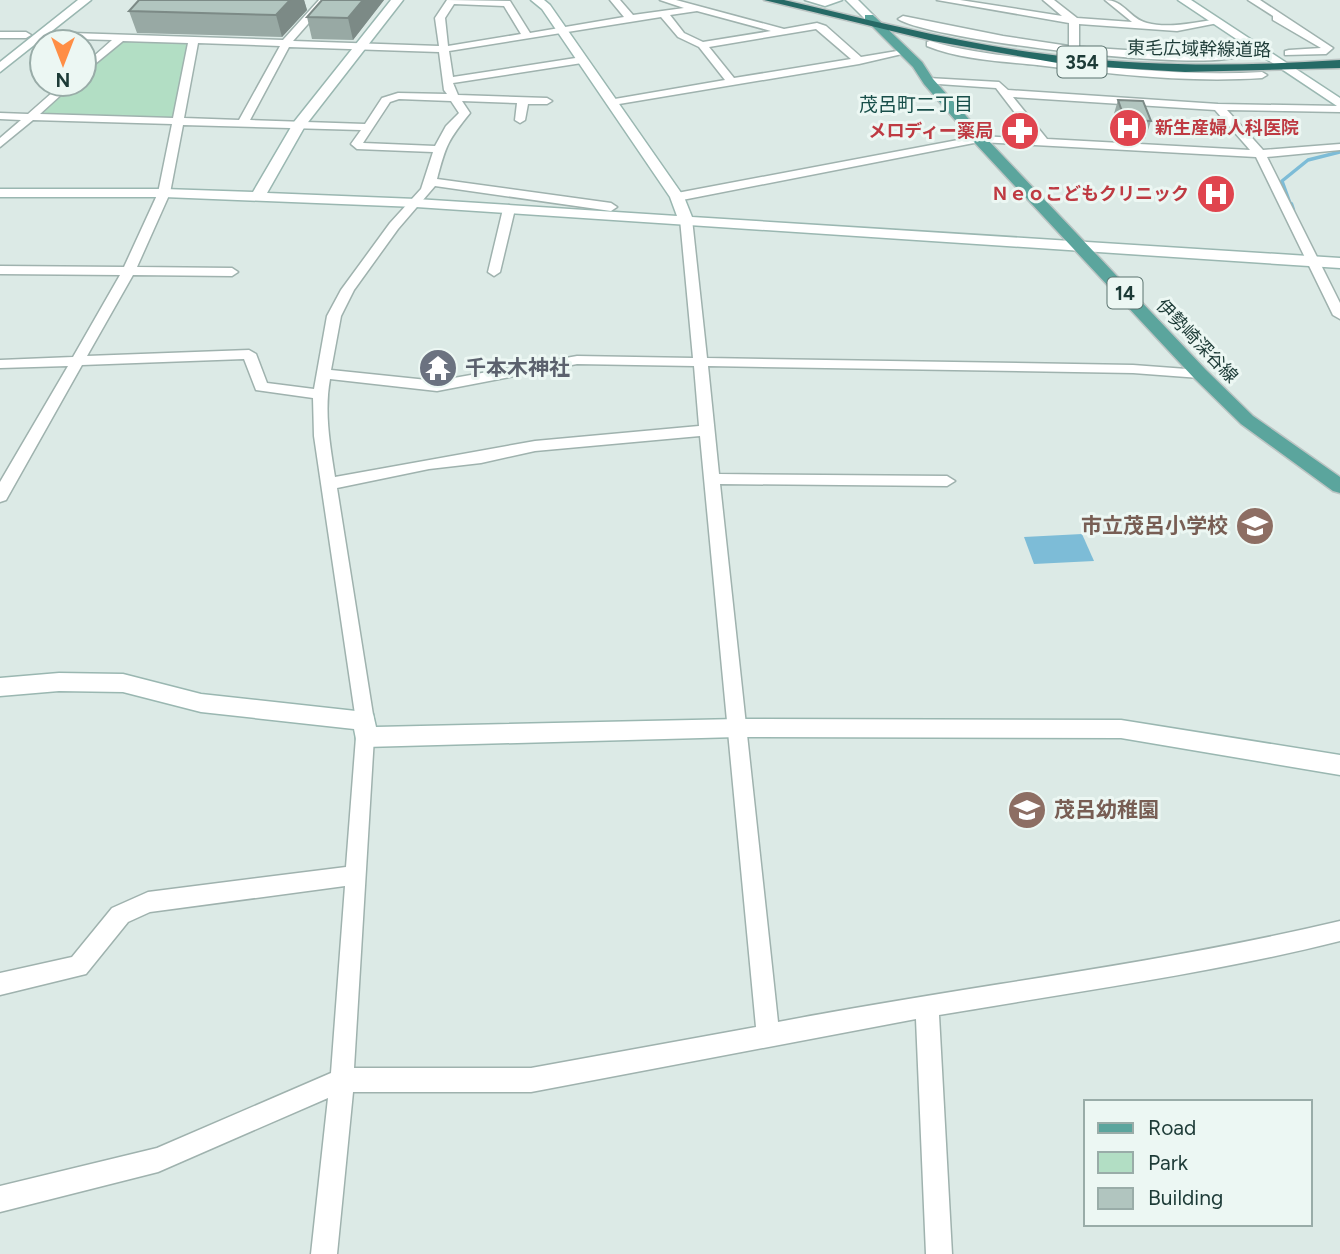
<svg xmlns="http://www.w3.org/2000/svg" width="1340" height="1254" font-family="Figtree,'Noto Sans JP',sans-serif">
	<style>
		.green { fill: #b2dec4 }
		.water { fill: #7dbcd7 }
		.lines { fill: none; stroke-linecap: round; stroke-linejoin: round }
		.stream-far1 { stroke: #7dbcd7; stroke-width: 3.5 }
		.stream { stroke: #7dbcd7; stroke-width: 4.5 }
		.street-casing { stroke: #9fb2ae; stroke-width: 3 }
		.secondary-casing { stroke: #9ab7b1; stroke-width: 3 }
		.primary-casing { stroke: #bbc4c3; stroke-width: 3 }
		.highway-casing { stroke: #bbc4c3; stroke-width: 3 }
		.street { fill: #fff; fill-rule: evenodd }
		.secondary { fill: #fff; fill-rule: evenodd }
		.primary { fill: #5ba59d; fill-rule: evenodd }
		.highway { fill: #266a66; fill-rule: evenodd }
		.wall { fill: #98a9a4 }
		.shaded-wall { fill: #7c8a86 }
		.building { fill: #b1c5bf; stroke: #7c8a86; stroke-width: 2 }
		.labels { text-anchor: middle; stroke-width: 6; stroke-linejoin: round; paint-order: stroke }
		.far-street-label { font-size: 18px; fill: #1d3b37; stroke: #ecf7f3 }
		.far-health-label { font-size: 18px; font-weight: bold; fill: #be3a42; stroke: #ecf7f3; text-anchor: end }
		.shield { fill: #ecf7f3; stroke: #5b736f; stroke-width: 2 }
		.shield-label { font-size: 19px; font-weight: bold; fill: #1d3b37 }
		.far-neighbourhood-label { font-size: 19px; fill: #174e49; stroke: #ecf7f3 }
		.worship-label { font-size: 21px; font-weight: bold; fill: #5b616d; stroke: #ecf7f3; text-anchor: start }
		.education-label { font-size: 21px; font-weight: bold; fill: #785e54; stroke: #ecf7f3; text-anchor: end }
	</style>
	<rect width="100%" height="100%" fill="#dceae6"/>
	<path class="green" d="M124,40L189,43L174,118L44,115L41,112L73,84H84V74Z"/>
	<path class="water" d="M1082,534L1094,561L1034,564L1024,537Z"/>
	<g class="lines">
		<path class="stream-far1" d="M1291,206L1282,181L1308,160L1340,152"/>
		<path class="stream" d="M1291,204L1293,210"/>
		<defs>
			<path id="street" d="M319,0H329L293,41L439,46L435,18L447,0L510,1L530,33L624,17L610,0H620L633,15L684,8L660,0H676L784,29L817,23L826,26L861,57L897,51L902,54L859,64L613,105L608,102L609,100L725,80L699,47L678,37L661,17L449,51L453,77L582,57L587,60L582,63L453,83L458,95L547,98L552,101L547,104H528L525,120L520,123L515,120L517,103L462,101L470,113C448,140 446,145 437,179L611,203L617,207L611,211L435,186L398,229L354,290L341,316L331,370L437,381L577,356L693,358L680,219L686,215L692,219L707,358L1133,365L1200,370L1207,374L1200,378L1133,373L708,366L719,474L947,476L955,481L947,486L720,484L778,1022C965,986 1155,965 1340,921V941C1208,974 1073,992 939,1015L952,1254H926L916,1019L531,1092H353L337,1254H311L328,1098L158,1172L0,1212V1186L157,1148L331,1073L345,886L150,912L128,922L86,974L0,995V973L72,957L112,908L148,892L346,867L356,737L358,731L365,729L372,731L374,737L354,1068H531L756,1027L700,436L535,451L481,463L429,469L337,488L374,721L372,727L365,729L358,727L356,721L314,436L313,398L256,390L244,359L82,365L6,500L0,502V482L68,366L0,368V360L73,357L120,275L0,274V266L124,267L158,193L172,124L33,120L0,147V138L21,120L0,119V113L28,114L62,84H73L40,114L173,118L188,43L123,41L84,73V65L112,40L41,38L36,35L41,32L283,40ZM454,4L504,6L521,34L448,46L445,18ZM697,11L771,31L703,42L684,33L670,15ZM816,29L851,59L734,78L709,47ZM198,43L280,46L239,120L184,118ZM289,47L439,52L444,90L447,94L398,93L382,98L365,124L250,120ZM399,99L451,101L459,113L446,126L435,146L363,143L390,102ZM183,125L361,130L351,144L357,149L433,152L421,189L390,223L341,290L327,316L314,389L267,383L256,354L249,350L87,356L133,275L232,276L238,272L232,268L137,267L170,193ZM577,364L694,366L699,426L535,441L335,477C330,445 324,412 330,379L437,391Z
				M937,0H960L1062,16L1043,0H1054L1077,18L1132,22L1105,0C1124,0 1130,19 1147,23C1169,29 1196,22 1218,19L1223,22L1177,31L1079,24V47L1172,53L1236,52L1241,55C1212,74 930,40 898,19L903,16L1003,36L1069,46V23Z
				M1248,0H1260L1333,48L1326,54L1285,55V51L1289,50L1321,48L1273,20V16Z
				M0,32H26L31,35L26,38H0Z
				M930,41C970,53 1010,56 1052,61C1122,69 1191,76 1262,72L1267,75L1262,78C1186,83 1112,74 1037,65C1000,61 962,60 927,46V42Z
				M928,78L999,82L1008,90L1218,104L1340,106V112L1227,110L1263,150L1340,144V150L1267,157L1340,303V319L1333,315L1256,157L979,142L677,201L671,197L677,193L979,136L1035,139L996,88L924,83L923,81ZM1013,97L1215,110L1250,150L1047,139Z
				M509,205L515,209L500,272L494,276L488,272L503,209Z"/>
			<path id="secondary" d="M78,0H91L0,72V62Z
				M391,0H403L305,126L267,193L416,199L677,216L670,197L542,9L531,0H544L550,5L684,197L692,217L1340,258V268L416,207L164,197H0V189H164L253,192L294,122Z
				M805,0H842L825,6Z
				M846,0H858L875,17L865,19Z
				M1178,0H1191L1340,98V108Z
				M59,673L123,674L201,694L365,712L373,714L376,727L738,719L1121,720L1340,755V775L1121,738L738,737L365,747L357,744L354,729L201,712L123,692L59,691L0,696V678Z"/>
			<path id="primary" d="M865,15H873L922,62L933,79L984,136L1206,370L1253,416L1340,477V493L1333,491L1241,424L1194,378L974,142L924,84L913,67L865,19Z"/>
			<path id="highway" d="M764,0H784C879,22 973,47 1070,57C1160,67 1250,66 1340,60V68L1185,72L1069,65L933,41Z"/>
		</defs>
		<use href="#street" class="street-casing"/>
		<use href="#secondary" class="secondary-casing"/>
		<use href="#primary" class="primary-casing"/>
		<use href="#highway" class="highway-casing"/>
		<use href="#street" class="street"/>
		<use href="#secondary" class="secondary"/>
		<use href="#primary" class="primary"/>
		<use href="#highway" class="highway"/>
	</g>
	<path class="wall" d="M139,0H304L307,10L282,37L137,33L129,11Z
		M322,0H384L353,40L312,39L307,17Z
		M1118,100L1151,121L1145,139L1119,138L1113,117Z"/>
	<path class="shaded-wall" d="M290,0H304L307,10L282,37L276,15Z
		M363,0H384L353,40L348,18Z"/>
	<path class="building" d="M139,0H290L276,15L129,11Z
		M322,0H363L348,18L307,17Z
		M1118,100L1143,101L1151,121L1125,120Z"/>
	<defs>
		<symbol id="hospital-disc" viewBox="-11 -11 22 22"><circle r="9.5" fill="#e0444e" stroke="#ecf7f3"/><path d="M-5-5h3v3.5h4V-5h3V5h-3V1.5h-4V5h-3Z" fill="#fff"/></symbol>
		<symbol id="pharmacy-disc" viewBox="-11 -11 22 22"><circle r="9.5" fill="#e0444e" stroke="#ecf7f3"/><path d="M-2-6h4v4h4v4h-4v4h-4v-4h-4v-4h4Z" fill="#fff"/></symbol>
		<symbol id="temple-disc" viewBox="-11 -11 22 22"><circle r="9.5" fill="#6b7280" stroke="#ecf7f3"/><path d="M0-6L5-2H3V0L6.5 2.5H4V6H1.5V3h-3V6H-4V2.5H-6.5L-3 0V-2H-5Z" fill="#fff"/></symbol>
		<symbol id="school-disc" viewBox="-11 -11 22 22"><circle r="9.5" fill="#8d6e63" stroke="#ecf7f3"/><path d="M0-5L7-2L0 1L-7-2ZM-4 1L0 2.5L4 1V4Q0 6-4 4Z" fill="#fff"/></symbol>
	</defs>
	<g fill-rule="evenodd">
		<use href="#hospital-disc" x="1106" y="106" width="44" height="44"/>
		<use href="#pharmacy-disc" x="998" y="109" width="44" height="44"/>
		<use href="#hospital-disc" x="1194" y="172" width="44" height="44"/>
		<use href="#temple-disc" x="416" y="346" width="44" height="44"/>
		<use href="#school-disc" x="1233" y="504" width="44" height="44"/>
		<use href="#school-disc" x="1005" y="788" width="44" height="44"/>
	</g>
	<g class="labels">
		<g class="far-street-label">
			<text transform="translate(1199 49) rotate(1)" y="6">東毛広域幹線道路</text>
			<text transform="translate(1197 341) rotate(46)" y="6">伊勢崎深谷線</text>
		</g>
		<g class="far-health-label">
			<text x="1155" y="134" text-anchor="start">新生産婦人科医院</text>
			<text x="993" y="137">メロディー薬局</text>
			<text x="1189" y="200">Ｎｅｏこどもクリニック</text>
		</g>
		<g class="shield">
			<rect x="1057.5" y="46.5" width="49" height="31" rx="5"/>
			<rect x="1107.5" y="277.5" width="35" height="31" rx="5"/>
		</g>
		<g class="shield-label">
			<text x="1082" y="69">354</text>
			<text x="1125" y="300">14</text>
		</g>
		<g class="far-neighbourhood-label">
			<text x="916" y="111">茂呂町二丁目</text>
		</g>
		<g class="worship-label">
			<text x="465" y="375">千本木神社</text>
		</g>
		<g class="education-label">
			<text x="1228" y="533">市立茂呂小学校</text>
			<text x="1054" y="817" text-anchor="start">茂呂幼稚園</text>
		</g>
	</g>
	<rect x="1084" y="1100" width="228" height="126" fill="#ecf7f3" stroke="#99aca8" stroke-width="2"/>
	<rect x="1098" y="1123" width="35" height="10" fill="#5ba59d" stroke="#99aca8" stroke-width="2"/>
	<text x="1148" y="1135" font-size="21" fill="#1d3b37">Road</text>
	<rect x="1098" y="1152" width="35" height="21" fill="#b2dec4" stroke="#99aca8" stroke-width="2"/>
	<text x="1148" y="1170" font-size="21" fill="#1d3b37">Park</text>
	<rect x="1098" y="1188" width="35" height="21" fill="#b1c5bf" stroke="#99aca8" stroke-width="2"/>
	<text x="1148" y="1205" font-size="21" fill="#1d3b37">Building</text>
	<g transform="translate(63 63) rotate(180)"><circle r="33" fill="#ecf7f3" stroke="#99aca8" stroke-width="2"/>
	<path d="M0-5L12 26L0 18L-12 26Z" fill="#ff8e45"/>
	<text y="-10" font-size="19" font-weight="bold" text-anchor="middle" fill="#1d3b37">N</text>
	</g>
</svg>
